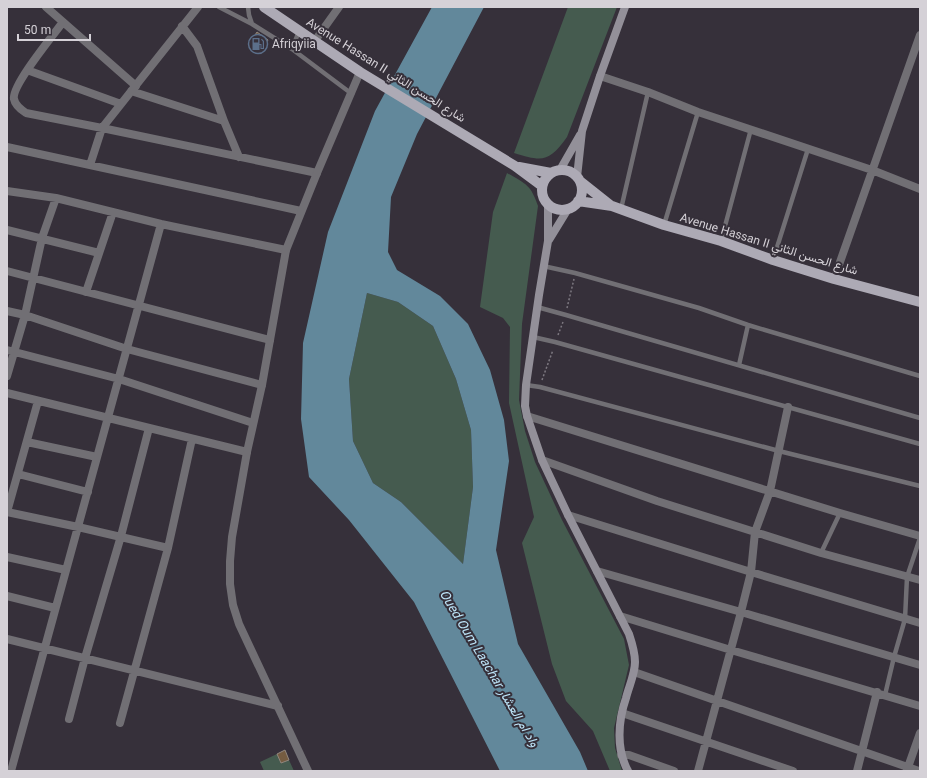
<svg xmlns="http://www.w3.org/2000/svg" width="927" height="778" font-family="Georgia,Vazirmatn,serif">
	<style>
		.green { fill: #455b4f }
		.water { fill: #62889b; fill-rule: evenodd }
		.building { fill: #755c41; stroke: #92887f }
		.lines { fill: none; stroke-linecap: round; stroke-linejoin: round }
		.path { stroke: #7d7880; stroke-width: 1.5; stroke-dasharray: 2 2; stroke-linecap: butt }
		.service { stroke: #716f74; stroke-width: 4.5 }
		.minor { stroke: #716f74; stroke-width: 8 }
		.tertiary { stroke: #716f74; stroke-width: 8 }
		.secondary { stroke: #939099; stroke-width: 8 }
		.primary { stroke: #adaab5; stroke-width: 10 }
		.labels { text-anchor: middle; stroke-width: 4; stroke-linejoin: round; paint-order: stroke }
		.poi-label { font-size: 12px; fill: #d5d1d7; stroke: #36303a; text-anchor: start }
		.street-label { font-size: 12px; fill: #d5d1d7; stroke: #36303a }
		.water-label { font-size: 13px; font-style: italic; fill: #bce3f7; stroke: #36303a }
	</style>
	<rect width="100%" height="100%" fill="#36303a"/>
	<path class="green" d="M568,7H617L567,137C549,162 543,162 514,153Z
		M507,173C526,184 531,185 538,206L522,324L519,400L525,431L535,462L562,520L624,639L629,665L614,728L615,748L622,771H610L593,731L566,701L552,664L522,543L534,517L509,403L510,327L503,318L480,307L493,212Z
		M367,293L398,302L433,326L456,379L471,430L473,487L463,564L401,502L373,483L353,441L349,379Z
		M277,754L281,763L289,760L294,771H264L260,762Z"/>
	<path class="water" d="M432,7H484L417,134L391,197L388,252L397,270L440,296L468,324L490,370L504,420L509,461L496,550L518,644L580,752L588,771H500L414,602L349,520L309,477L301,419L303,343L328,232L375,111ZM367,293L398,302L433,326L456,379L471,430L473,487L463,564L401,502L373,483L353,441L349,379Z"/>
	<path class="building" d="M257,32L268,40L261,51L249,44Z
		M285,750L289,760L281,763L277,754Z"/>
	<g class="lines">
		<path class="path" d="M567,308L574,279
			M558,335L563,322
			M542,380L553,350"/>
		<path class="service" d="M219,7L252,24
			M248,7L249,15L252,24L292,49L299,31
			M292,49L352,94
			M621,209L648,92
			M664,225L698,112
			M721,241L751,129
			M773,260L808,149
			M543,266L575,273L699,308L748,325L920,376
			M537,307L566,315L920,418
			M533,337L555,342L920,444
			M739,365L748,325
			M526,385L540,387L779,451L920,486
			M821,553L840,513
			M885,695L894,657L905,619L907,577L920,538"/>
		<path class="minor" d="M46,7L136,86
			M63,22C54,34 11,86 14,99C15,105 20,109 26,113L102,128L317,173
			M182,26L197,46L224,121
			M314,42L339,7
			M27,70L121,104
			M600,76L648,92L698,112L872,170L920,189
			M131,91L224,121L239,157
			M7,147L301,211
			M90,165L102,128L198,7
			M7,191L56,198L161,224L286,250
			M7,230L99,253
			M7,271L270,340
			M834,279L920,35
			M86,292L113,212
			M7,311L25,315L127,349L262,385
			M7,350L119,379L253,423
			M7,376L25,315L42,238L56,198
			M7,393L247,452
			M527,416L840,513L920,536
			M27,442L97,457
			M542,460L657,501L821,553L920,580
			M18,474L88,492
			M7,512L78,527L168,548
			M7,512L38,401
			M568,515L751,572L920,623
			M7,557L66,570
			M597,571L741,612L920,665
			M7,596L55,608
			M620,616L731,650L920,706
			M7,639L278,706
			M634,672L919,771
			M622,713L793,771
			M69,719L85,658L121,536L149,428
			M120,723L168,548L192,439
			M621,755H629L674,771
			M907,770L920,733
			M11,771L161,224
			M698,771L741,612L751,572L755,532L770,491L788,407
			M857,771L877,692"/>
		<path class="tertiary" d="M308,771L239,624L233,605L230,584V561L232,537L247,452L262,385L286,250L317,173L360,72"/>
		<path class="secondary" d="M560,170L580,135
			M577,177L582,131L600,76L625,7
			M548,204V241L539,295L526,385L525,406L527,416L542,460L568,515L629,634C632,643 635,652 635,662C635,674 629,686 626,698C618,721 616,749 628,771
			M549,240L568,209"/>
		<path class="primary" d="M264,7L360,72L515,166L542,186
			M519,167L551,173
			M542 190a20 20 0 1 1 40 0a20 20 0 1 1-40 0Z
			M581,182L610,205
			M578,201L612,206L664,225L721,241L773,260L834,279L920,302"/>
	</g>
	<defs>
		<symbol id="fuel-ring" viewBox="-11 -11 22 22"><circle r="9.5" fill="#36303a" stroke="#5c6f8a" stroke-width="1.5"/><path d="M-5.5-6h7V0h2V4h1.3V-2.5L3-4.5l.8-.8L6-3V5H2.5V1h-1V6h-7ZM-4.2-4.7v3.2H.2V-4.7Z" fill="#5c6f8a"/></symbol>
	</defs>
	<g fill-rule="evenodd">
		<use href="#fuel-ring" x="247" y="33" width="22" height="22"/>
	</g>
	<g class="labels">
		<g class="poi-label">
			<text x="272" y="48">Afriqyiia</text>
		</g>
		<g class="street-label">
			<text transform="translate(386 70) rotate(32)" y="4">Avenue Hassan II شارع الحسن الثاني</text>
			<text transform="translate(769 244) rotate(17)" y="4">Avenue Hassan II شارع الحسن الثاني</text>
		</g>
		<g class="water-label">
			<text transform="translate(490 668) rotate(59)" y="5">Oued Oum Laachar واد ام العشار</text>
		</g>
	</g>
	<rect width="927" height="778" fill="none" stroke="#d5d1d7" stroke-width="16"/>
	<path d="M18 34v6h72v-6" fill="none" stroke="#d5d1d7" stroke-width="2"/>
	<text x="24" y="34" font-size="12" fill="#d5d1d7" stroke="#36303a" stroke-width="3" paint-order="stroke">50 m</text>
</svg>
